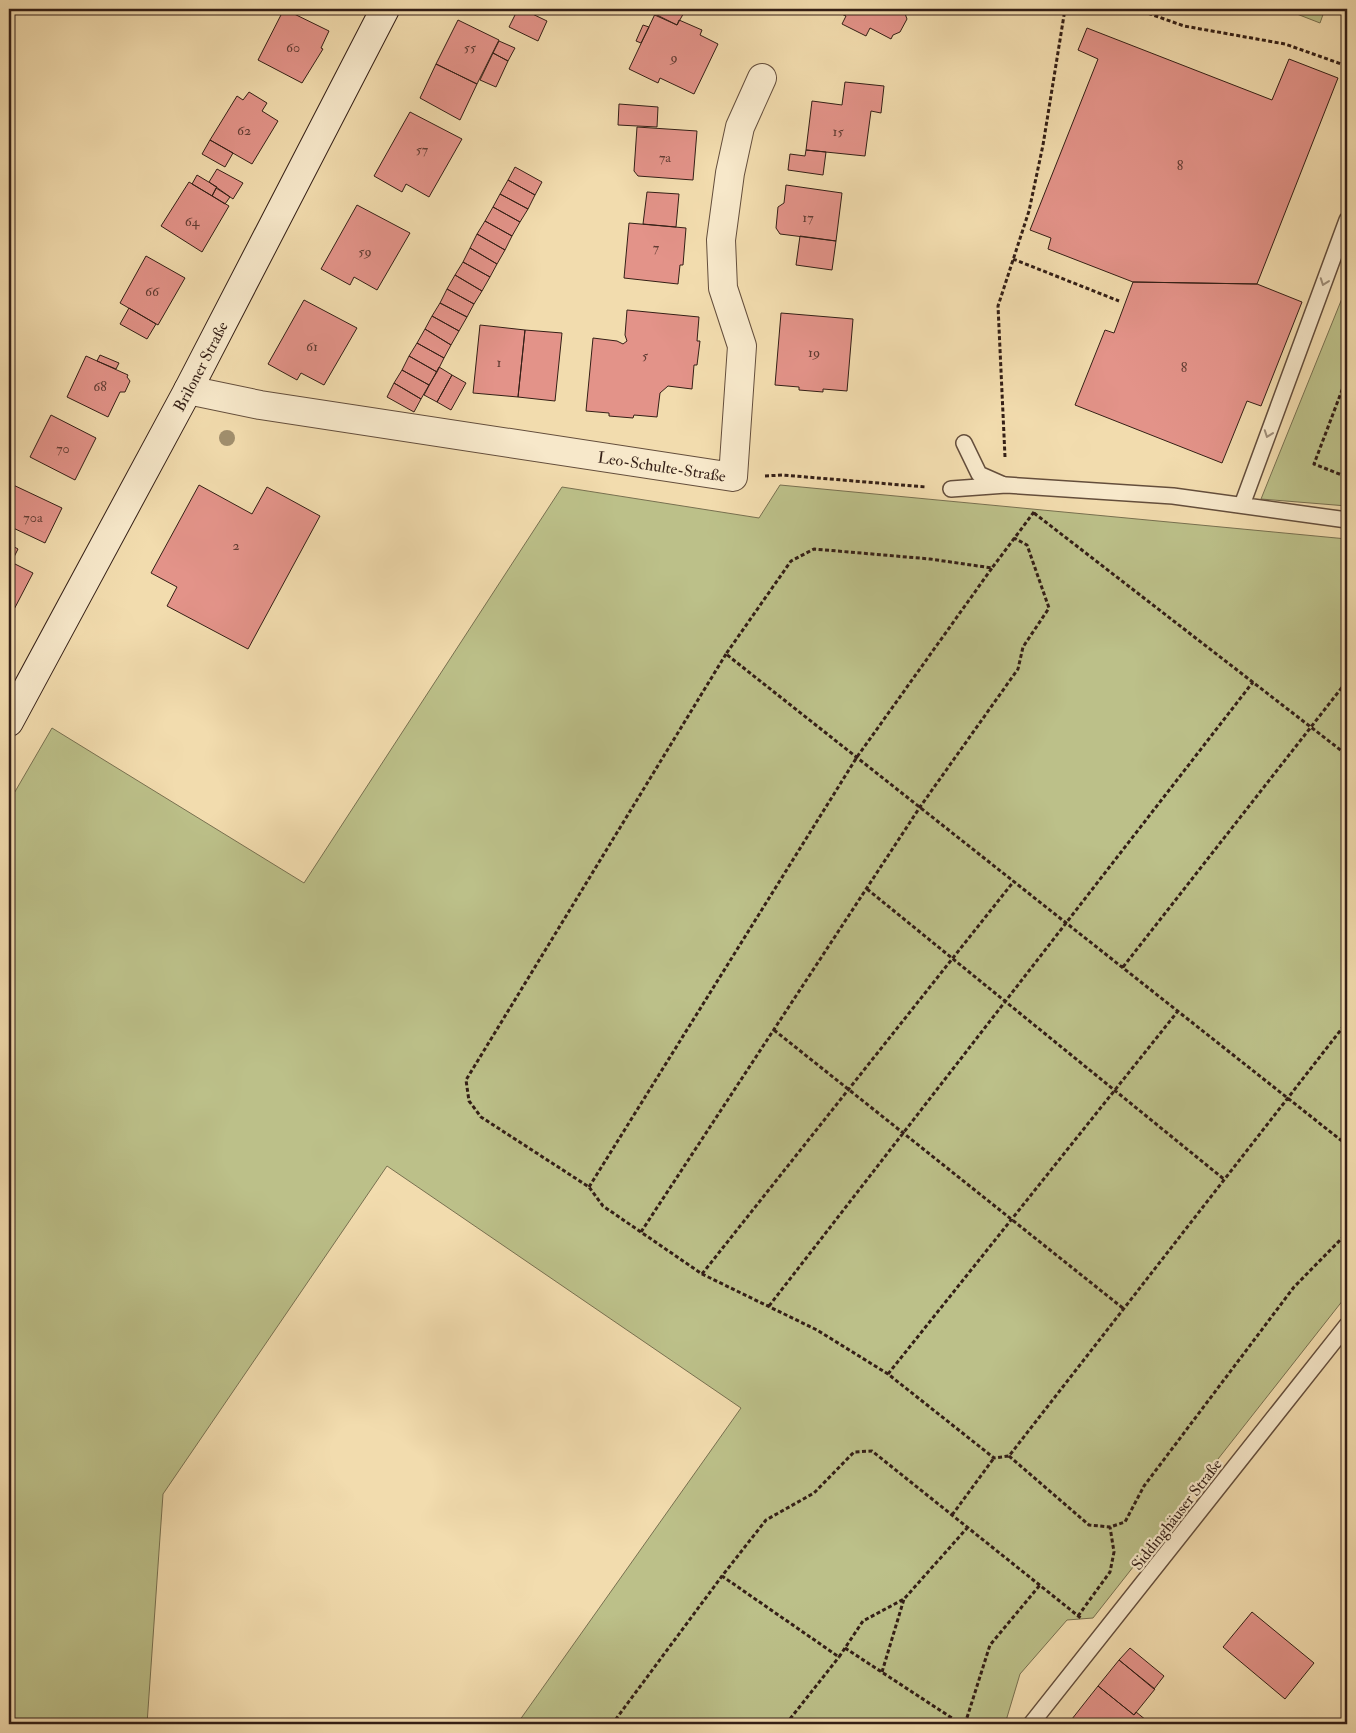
<svg xmlns="http://www.w3.org/2000/svg" width="1356" height="1733" font-family="'IM FELL Double Pica',serif">
	<style>
		.green { fill: #bcc089; stroke: #787050 }
		.building { fill: #e39389; stroke: #341f16 }
		.lines { fill: none; stroke-linecap: round; stroke-linejoin: round }
		.lane-casing { stroke: #644e3c; stroke-width: 18 }
		.street-casing { stroke: #644e3c; stroke-width: 30 }
		.secondary-casing { stroke: #341f16; stroke-width: 30 }
		.path { stroke: #341f16; stroke-width: 3; stroke-dasharray: 4 2.5; stroke-linecap: butt }
		.lane { stroke: #f7e8ca; stroke-width: 15 }
		.street { stroke: #f7e8ca; stroke-width: 28 }
		.secondary { stroke: #f7e8ca; stroke-width: 28 }
		.tree { fill: #a08e6d }
		.oneway { stroke: #9f8e79 }
		.labels { text-anchor: middle; stroke-width: 4.5; stroke-linejoin: round; paint-order: stroke }
		.number-label { font-size: 14px; fill: #603c33 }
		.street-label { font-size: 16px; fill: #341f16; stroke: #f7e8ca }
	</style>
	<rect width="100%" height="100%" fill="#f2dcae"/>
	<filter id="stains"><feTurbulence type="fractalNoise" baseFrequency=".004" numOctaves="4"/><feColorMatrix values="0 0 0 0 .2 0 0 0 0 .09 0 0 0 0 .02 0 0 0 .5 -.17"/></filter>
	<radialGradient id="worn" r=".72"><stop offset=".6" stop-color="#630" stop-opacity="0"/><stop offset="1" stop-color="#630" stop-opacity=".3"/></radialGradient>
	<path class="green" d="M1284,9H1325L1320,23Z
		M1347,286V506L1261,499Z
		M780,485L1347,539V1295L1093,1618L1067,1620L1020,1674L1005,1724H517L741,1408L387,1166L163,1494L147,1724H9V802L52,728L304,883L562,487L759,518Z"/>
	<path class="building" d="M284,9L329,31L321,48L323,49L302,83L258,60Z
		M518,9H522L547,21L538,41L509,27Z
		M650,9H686L677,25L648,12Z
		M830,9H906L904,11L907,19L900,32L893,35L891,39L870,28L866,36L842,24L846,16Z
		M655,14L677,25L679,20L702,30L700,35L718,44L694,94L660,78L658,83L629,69Z
		M458,20L499,40L477,84L436,64Z
		M643,25L649,27L641,43L636,41Z
		M1087,28L1272,100L1289,59L1338,78L1257,284L1133,282L1048,249L1051,238L1030,230L1098,59L1078,50Z
		M499,41L515,48L508,61L493,53Z
		M493,53L508,61L496,87L480,80Z
		M436,64L477,84L460,120L420,98Z
		M845,82L884,86L881,113L871,111L865,156L806,150L812,101L842,105Z
		M249,92L267,103L262,111L278,121L252,164L210,140L237,96L243,100Z
		M619,104L658,107L657,127L618,125Z
		M410,112L462,139L429,197L406,184L402,192L374,176Z
		M637,127L697,131L693,180L638,176L634,171Z
		M210,140L233,153L225,167L202,154Z
		M806,150L826,152L823,175L788,170L790,154L805,156Z
		M515,167L542,182L535,195L508,180Z
		M217,169L243,183L233,199L209,182Z
		M197,175L217,187L212,196L192,184Z
		M508,180L535,195L528,209L500,194Z
		M189,182L229,206L202,252L161,226Z
		M786,185L842,193L836,241L780,234L776,228L778,207L784,203Z
		M216,188L230,197L225,204L212,196Z
		M647,192L679,194L676,227L643,224Z
		M500,194L528,209L520,222L493,207Z
		M357,205L410,233L377,290L354,277L350,285L321,269Z
		M493,207L520,222L512,236L485,221Z
		M485,221L512,236L505,250L477,234Z
		M629,223L686,228L683,265H680L678,284L624,278Z
		M477,234L505,250L497,264L470,248Z
		M800,236L836,241L832,270L796,265Z
		M470,248L497,264L490,277L463,262Z
		M146,256L185,278L158,325L120,303Z
		M463,262L490,277L482,291L455,275Z
		M455,275L482,291L474,304L447,289Z
		M1133,282L1257,284L1302,302L1261,406L1247,401L1222,463L1075,405L1105,330L1114,333Z
		M447,289L474,304L467,317L440,303Z
		M304,300L357,328L324,385L301,373L297,380L268,364Z
		M440,303L467,317L459,331L432,316Z
		M129,308L156,324L147,339L120,324Z
		M627,310L699,317L697,341H700L697,365H694L692,389L668,386L660,393L657,417L634,415L633,418L609,416V413L586,411L593,338L617,341L623,344L627,341L625,335Z
		M781,313L853,319L847,391L823,389V392L799,390V387L775,385Z
		M432,316L459,331L451,345L425,329Z
		M480,325L525,330L518,397L473,393Z
		M425,329L451,345L444,358L417,343Z
		M525,330L562,333L555,401L518,397Z
		M417,343L444,358L437,372L409,356Z
		M100,355L119,363L116,369L97,361Z
		M86,356L128,375L127,377L130,381L125,392H120L108,417L67,397Z
		M409,356L437,372L429,385L402,370Z
		M439,367L452,375L437,402L424,395Z
		M402,370L429,385L421,399L394,383Z
		M452,375L466,383L451,410L437,402Z
		M394,383L421,399L414,412L387,397Z
		M51,415L96,438L75,480L30,457Z
		M9,483L62,508L45,543L9,526Z
		M199,485L252,514L267,487L320,516L248,649L167,606L177,587L151,573Z
		M9,544L18,549L12,561L9,559Z
		M9,561L33,573L9,619Z
		M1252,1612L1314,1663L1285,1699L1223,1647Z
		M1130,1648L1164,1676L1154,1689L1119,1660Z
		M1119,1660L1155,1689L1134,1715L1098,1686Z
		M1098,1686L1134,1715L1136,1712L1151,1724H1068Z"/>
	<g class="lines">
		<defs>
			<path id="lane" d="M964,443L979,474L1004,485
				M951,489L1006,485L1173,496L1347,520
				M1242,505L1347,220
				M1031,1724L1347,1325"/>
			<g id="street">
				<path id="s1" d="M188,390L260,405L733,477L742,346L723,288L721,240L730,173L740,127L762,78"/>
			</g>
			<g id="secondary">
				<path id="s2" d="M9,722L188,390L385,9"/>
			</g>
		</defs>
		<use href="#lane" class="lane-casing"/>
		<use href="#street" class="street-casing"/>
		<use href="#secondary" class="secondary-casing"/>
		<path class="path" d="M1136,9L1184,26L1285,44L1347,66
			M1013,259L1119,301
			M1347,377L1314,464L1347,477
			M1005,457L998,306L1029,211L1043,145L1065,9
			M765,476L782,475L926,487
			M1034,512L992,568L930,559L814,549L791,561L726,654L1347,1145
			M1034,513L1347,755
			M726,654L466,1080L469,1101L481,1117L589,1187L603,1206L702,1274L817,1330L888,1374L994,1458L1009,1456L1347,1022
			M867,889L1225,1180
			M1123,967L1347,681
			M774,1030L1124,1309
			M589,1187L857,757L992,568
			M641,1232L920,807L1018,669L1023,647L1049,608L1027,545L1014,538
			M702,1274L1014,881
			M769,1306L1253,682
			M888,1374L1178,1011
			M1009,1456L1089,1525L1110,1527L1125,1522L1144,1486L1294,1287L1347,1233
			M952,1515L994,1458
			M968,1527L904,1599L863,1621L839,1657L722,1576L766,1520L814,1493L854,1452L872,1451L1082,1619
			M1078,1616L1110,1572L1114,1552L1110,1527
			M845,1648L961,1724
			M882,1672L904,1599
			M615,1724L613,1723L722,1576
			M786,1724L839,1657
			M965,1724L990,1645L1040,1585"/>
		<use href="#lane" class="lane"/>
		<use href="#street" class="street"/>
		<use href="#secondary" class="secondary"/>
	</g>
	<circle class="tree" cx="227" cy="438" r="8"/>
	<defs><path id="oneway-chevron" d="M-2-3.5L2.5 0L-2 3.5" fill="none" stroke-width="1.6" stroke-linecap="round" stroke-linejoin="round" transform="scale(1.25)"/></defs>
	<g class="oneway">
		<use href="#oneway-chevron" transform="translate(1324 282) rotate(110)"/>
		<use href="#oneway-chevron" transform="translate(1268 434) rotate(110)"/>
	</g>
	<g class="labels">
		<g class="number-label">
			<text x="293" y="52">60</text>
			<text x="470" y="52">55</text>
			<text x="674" y="62">9</text>
			<text x="244" y="135">62</text>
			<text x="838" y="136">15</text>
			<text x="422" y="154">57</text>
			<text x="665" y="162">7a</text>
			<text x="1180" y="170">8</text>
			<text x="808" y="222">17</text>
			<text x="192" y="226">64</text>
			<text x="656" y="252">7</text>
			<text x="365" y="256">59</text>
			<text x="152" y="296">66</text>
			<text x="312" y="351">61</text>
			<text x="814" y="357">19</text>
			<text x="645" y="360">5</text>
			<text x="499" y="367">1</text>
			<text x="1184" y="372">8</text>
			<text x="100" y="391">68</text>
			<text x="63" y="453">70</text>
			<text x="33" y="522">70a</text>
			<text x="236" y="550">2</text>
		</g>
		<g class="street-label">
			<text dy="6" stroke="none"><textPath href="#s2" startOffset="404">Briloner Straße</textPath></text>
			<text dy="6" stroke="none"><textPath href="#s1" startOffset="480">Leo-Schulte-Straße</textPath></text>
			<text transform="translate(1176 1514) rotate(-52)" y="6">Siddinghäuser Straße</text>
		</g>
	</g>
	<rect width="1356" height="1733" fill="none" stroke="#f2dcae" stroke-width="30"/>
	<rect x="10" y="10" width="1336" height="1713" fill="none" stroke="#341f16" stroke-width="2.5"/>
	<rect x="15" y="15" width="1326" height="1703" fill="none" stroke="#341f16"/>
	<rect width="100%" height="100%" filter="url(#stains)"/>
	<rect width="100%" height="100%" fill="url(#worn)"/>
</svg>
